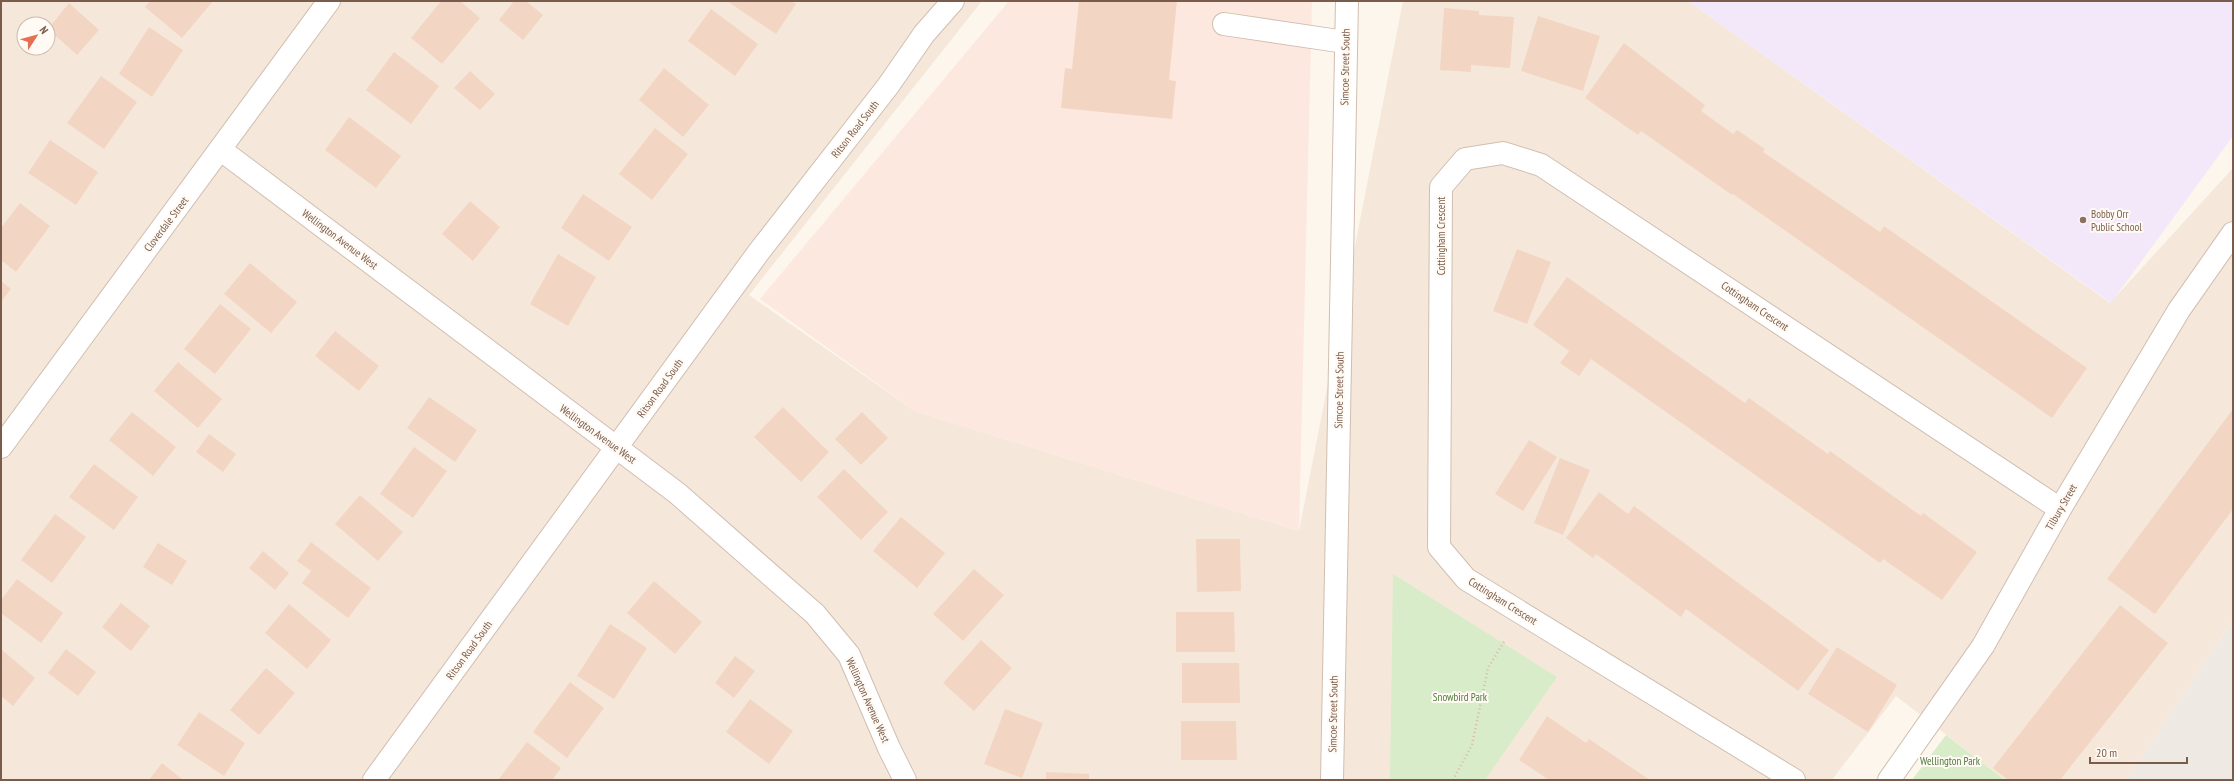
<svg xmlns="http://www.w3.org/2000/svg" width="2234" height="781" font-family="'PT Sans Narrow',sans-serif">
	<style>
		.residential { fill: #f5e8da; fill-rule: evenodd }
		.commercial { fill: #fde8e0 }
		.industrial { fill: #efe9e4 }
		.education { fill: #f3e8fa }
		.green { fill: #d8ecc9 }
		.building { fill: #f3d5c3 }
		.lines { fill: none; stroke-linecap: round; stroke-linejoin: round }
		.minor-casing { stroke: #d1beb0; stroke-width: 24 }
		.path { stroke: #d9b8a5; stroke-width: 2.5; stroke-dasharray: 1 3; stroke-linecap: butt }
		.minor { stroke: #fff; stroke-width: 22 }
		.education-dot { fill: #8d6e63; stroke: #fffaf3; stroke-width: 1.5 }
		.labels { text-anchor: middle; stroke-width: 4; stroke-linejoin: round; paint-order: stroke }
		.street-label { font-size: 11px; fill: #7a5c4d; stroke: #fffaf3 }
		.education-label { font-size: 11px; fill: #785e54; stroke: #fffaf3; text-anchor: start }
		.park-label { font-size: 11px; fill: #537a41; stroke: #fffaf3 }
	</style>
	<rect width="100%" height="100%" fill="#fdf6ec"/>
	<path class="residential" d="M1,1H982L749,295L915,411L1299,531L1403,1H1688L2110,303L2233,168V619L2126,780H2005L1896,696L1832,780H1ZM24,24H48V48H24Z"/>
	<path class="commercial" d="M1009,1H1312L1299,531L915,411L760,299Z"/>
	<path class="industrial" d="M2233,619V780H2126Z"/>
	<path class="education" d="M1688,1H2233V136L2111,303Z"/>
	<path class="green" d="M1393,574L1557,677L1485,780H1390Z
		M1946,735L2005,780H1912Z"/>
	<path class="building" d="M150,1H213L182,38L145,7Z
		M441,1H460L480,18L442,64L411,38Z
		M514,1H526L543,15L523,40L499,20Z
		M727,1H791L796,4L776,34Z
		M1079,1H1177L1169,80L1176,81L1172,119L1061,108L1065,68L1072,69Z
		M69,3L99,30L77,55L48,29Z
		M1444,8L1479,11V15L1514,17L1510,68L1471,65V72L1440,70Z
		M711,9L758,44L735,76L688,41Z
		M1538,16L1600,36L1583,91L1521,71Z
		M149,27L183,50L152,97L119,74Z
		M1624,43L1705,105L1701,111L1733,134L1737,130L1765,149L1763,152L1880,232L1884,226L2087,368L2052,418L1733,194L1732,195L1641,131L1638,135L1585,98Z
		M394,52L439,86L411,124L366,90Z
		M664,68L709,105L683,137L639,100Z
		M470,71L495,94L480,110L454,88Z
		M101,76L137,102L104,149L67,123Z
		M349,117L401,156L376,188L325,150Z
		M655,128L688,154L652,200L619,174Z
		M50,140L98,172L76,205L28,173Z
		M583,194L632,227L609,261L561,228Z
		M470,201L500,227L473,261L442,234Z
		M20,203L50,226L16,272L1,260V228Z
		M1517,249L1551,262L1527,324L1493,311Z
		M558,254L596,277L568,326L530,304Z
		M250,263L297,302L271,333L224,294Z
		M1567,277L1745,403L1749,398L1828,454L1830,451L1921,516L1923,513L1977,552L1942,600L1883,559L1880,563L1591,359L1579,376L1560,363L1569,351L1533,325Z
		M1,281L11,289L1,302Z
		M220,304L251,329L215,374L184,349Z
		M335,331L379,366L359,391L315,356Z
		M178,362L222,399L198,428L154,391Z
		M429,397L477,430L455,462L407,428Z
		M783,407L829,452L801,482L754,437Z
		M2233,409V509L2155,614L2107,579Z
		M132,412L176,447L153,476L109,440Z
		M862,412L888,438L861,465L835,439Z
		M209,434L236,454L223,472L196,452Z
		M1529,440L1557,457L1523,511L1495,494Z
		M414,447L447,471L413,518L380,494Z
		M1560,458L1590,470L1563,535L1534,523Z
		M94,464L138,497L114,530L69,497Z
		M844,469L888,512L861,540L817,497Z
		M1599,492L1628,514L1634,506L1829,650L1798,691L1686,609L1681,617L1596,554L1593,558L1566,538Z
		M360,495L403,532L378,561L335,524Z
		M55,514L86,537L52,583L21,560Z
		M901,517L945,553L917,588L873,551Z
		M1196,539H1240L1241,591L1197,592Z
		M311,542L371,588L348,618L302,583L311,571L297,561Z
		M158,543L187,561L172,585L143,567Z
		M263,551L289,573L275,590L249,568Z
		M974,569L1004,595L963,641L933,614Z
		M17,579L63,613L41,643L1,613V600Z
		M654,581L702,622L675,654L627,613Z
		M121,603L150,626L131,651L102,627Z
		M289,604L331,640L307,669L265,633Z
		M2120,605L2168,643L2060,780H2008L1993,768Z
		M1176,612H1234L1235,652H1176Z
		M610,624L647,648L614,699L577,676Z
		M981,640L1012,668L974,711L943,683Z
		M1837,647L1897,685L1868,732L1808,694Z
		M1,649L35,678L13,706L1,696Z
		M66,649L96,672L78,696L48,673Z
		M735,656L755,671L734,698L715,683Z
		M1182,663H1239L1240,703H1182Z
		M266,668L295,693L259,735L230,710Z
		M570,682L604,708L567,758L533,732Z
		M750,699L793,731L769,764L726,732Z
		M1005,709L1043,723L1022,778L984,764Z
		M199,712L245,743L224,776L177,745Z
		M1547,716L1586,743L1589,739L1650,780H1549L1519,760Z
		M1181,721H1236L1237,760H1181Z
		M527,742L561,768L552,780H498Z
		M162,763L183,780H149Z
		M1046,772L1089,774V780H1046Z"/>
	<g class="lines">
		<defs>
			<path id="minor" d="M1224,24L1345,42
				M221,150L677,493L815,614L849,655L889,748L905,780
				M1,447L329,1
				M374,780L758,253L888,86L924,34L953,1
				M1332,780L1347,1
				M1794,780L1466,579L1439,547L1441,187L1465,159L1503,153L1541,165L2060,509
				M1889,780L1983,646L2060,509L2179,310L2233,233"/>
		</defs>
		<use href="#minor" class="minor-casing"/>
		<path class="path" d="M1453,780L1472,745L1488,668L1505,640"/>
		<use href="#minor" class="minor"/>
	</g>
	<circle class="education-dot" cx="2083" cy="220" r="4"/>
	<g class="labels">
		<g class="street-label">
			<text transform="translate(1345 67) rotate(-89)" y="4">Simcoe Street South</text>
			<text transform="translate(855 129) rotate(-52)" y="4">Ritson Road South</text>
			<text transform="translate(166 224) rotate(-53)" y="4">Cloverdale Street</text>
			<text transform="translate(1441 236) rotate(-90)" y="4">Cottingham Crescent</text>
			<text transform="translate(340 239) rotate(37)" y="4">Wellington Avenue West</text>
			<text transform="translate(1755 306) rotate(34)" y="4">Cottingham Crescent</text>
			<text transform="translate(660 388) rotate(-54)" y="4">Ritson Road South</text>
			<text transform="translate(1339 390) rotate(-89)" y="4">Simcoe Street South</text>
			<text transform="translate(598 434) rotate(36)" y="4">Wellington Avenue West</text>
			<text transform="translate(2061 507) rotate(-60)" y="4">Tilbury Street</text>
			<text transform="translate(1503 601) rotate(32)" y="4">Cottingham Crescent</text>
			<text transform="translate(469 650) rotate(-54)" y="4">Ritson Road South</text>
			<text transform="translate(868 700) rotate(66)" y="4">Wellington Avenue West</text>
			<text transform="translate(1333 714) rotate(-89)" y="4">Simcoe Street South</text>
		</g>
		<g class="education-label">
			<text x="2091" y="218">Bobby Orr<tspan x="2091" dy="13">Public School</tspan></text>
		</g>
		<g class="park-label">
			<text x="1460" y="701">Snowbird Park</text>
			<text x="1950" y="765">Wellington Park</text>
		</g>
	</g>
	<rect width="2234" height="781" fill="none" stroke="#7a5c4d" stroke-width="4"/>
	<g transform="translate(36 36) rotate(54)"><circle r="19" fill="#fffaf3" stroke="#cabbb1"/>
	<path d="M0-3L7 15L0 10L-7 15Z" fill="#e76f51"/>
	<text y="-6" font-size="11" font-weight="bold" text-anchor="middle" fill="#7a5c4d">N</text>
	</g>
	<path d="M2090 757v6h97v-6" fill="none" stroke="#7a5c4d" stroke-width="2"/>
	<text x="2096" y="757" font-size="12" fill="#7a5c4d" stroke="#fffaf3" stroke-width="3" paint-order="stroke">20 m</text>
</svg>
